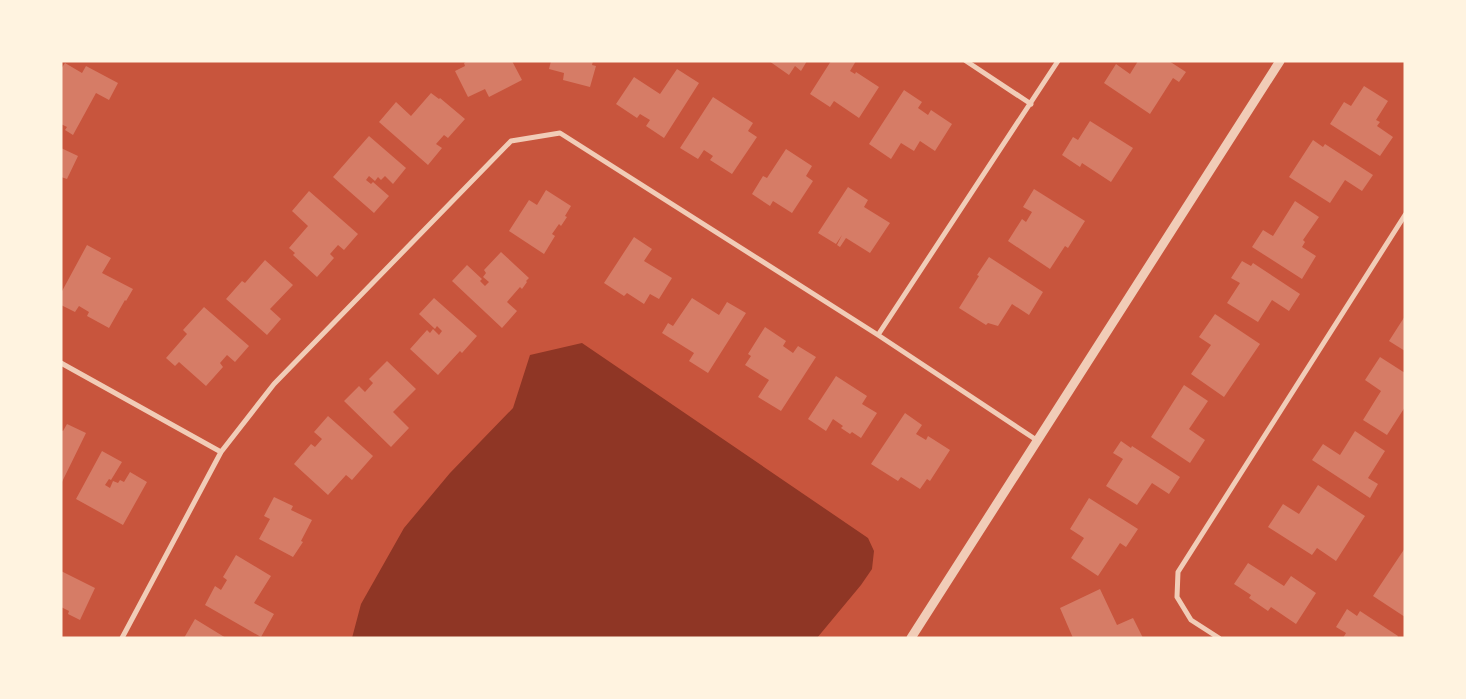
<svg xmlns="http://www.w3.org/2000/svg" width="1466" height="699" font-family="'Alegreya Sans',sans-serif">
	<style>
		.water { fill: #8f3625 }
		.building { fill: #d67c66 }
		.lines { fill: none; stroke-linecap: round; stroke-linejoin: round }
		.minor { stroke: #f1ccb7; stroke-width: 5 }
		.tertiary { stroke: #f1ccb7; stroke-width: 9 }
	</style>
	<rect width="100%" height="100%" fill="#c8553d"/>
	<path class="water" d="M582,343L868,538L874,551L872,569L861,585L817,638H352L361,604L404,528L450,473L513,408L530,355Z"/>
	<path class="building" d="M467,61H512L522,80L489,97L485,89L468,97L455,71L465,66L464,63Z
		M551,61H593L592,65L596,66L590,87L563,80L564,73L549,69Z
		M769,61H807L801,71L795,66L789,75Z
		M831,61H856L850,71L855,74L856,72L879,87L859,118L834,101L830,107L810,94Z
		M1138,61H1169L1186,72L1179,82L1173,78L1150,114L1104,83L1116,64L1130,74Z
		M65,63L82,73L86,66L118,83L109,100L96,93L73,135L65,130L67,127L61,124V69Z
		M677,69L699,83L664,138L646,126L650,120L640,114L637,118L616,104L634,77L660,94Z
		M1364,86L1388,101L1376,120L1380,122L1377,126L1393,137L1380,156L1330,124L1344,102L1351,106Z
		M904,90L922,102L918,108L928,115L931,110L952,124L935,151L920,141L914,151L901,143L891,159L869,144Z
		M431,93L439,99L440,98L465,119L448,138L444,135L436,144L442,148L428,165L379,122L396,102L411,116Z
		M713,97L753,123L748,131L757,137L732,174L710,160L713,156L704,150L698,159L680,148Z
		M1090,121L1133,148L1111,182L1082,163L1080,167L1062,155L1073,137L1078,140Z
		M369,136L406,168L393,184L385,176L381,180L378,177L375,181L369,176L366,180L371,184L373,182L389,196L374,213L333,177Z
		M1313,140L1323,147L1325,144L1373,175L1362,191L1345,180L1330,203L1289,177Z
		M61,148L78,156L67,179L61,177Z
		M786,149L812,166L806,176L813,181L792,213L773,201L770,206L752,194L763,176L767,178Z
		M848,187L868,200L864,207L890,223L870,253L846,238L840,247L837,245L842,235L836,244L818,233Z
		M1034,189L1085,221L1068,248L1065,246L1050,269L1008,241L1022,219L1026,222L1032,212L1023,207Z
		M546,190L571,206L565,216L567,217L561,226L559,224L552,234L555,236L544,254L509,231L529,200L537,205Z
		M309,191L358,234L344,250L338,245L330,254L334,258L317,277L293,255L295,253L289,248L308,226L292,211Z
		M1295,201L1319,217L1303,240L1305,242L1302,247L1316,256L1302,279L1252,247L1263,230L1273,236Z
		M634,237L652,249L644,261L672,278L659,299L650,294L644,304L627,293L624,296L604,283Z
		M87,245L111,258L102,273L133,289L126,301L125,300L109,328L87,316L89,312L79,306L75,312L61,305V293Z
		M501,252L529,278L526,281L527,282L522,289L520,287L507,302L517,311L502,328L452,281L467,265L482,279L480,281L485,286L489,282L483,277L486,273L484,270Z
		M989,257L1043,292L1029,315L1012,304L998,326L988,323L986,325L959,308L979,276L977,275Z
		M265,260L293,285L270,309L281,319L267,335L226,299L242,281L245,283Z
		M1242,261L1251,266L1253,263L1300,294L1289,311L1272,300L1258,322L1227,303L1240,283L1231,278Z
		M434,298L477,336L462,353L460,351L438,375L410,349L427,330L430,333L433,329L439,335L442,331L437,326L435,329L419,314Z
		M692,298L719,315L727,302L746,313L708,373L689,361L694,353L662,333L668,323L673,326Z
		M204,307L249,346L235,362L227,355L220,363L223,367L206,386L179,362L175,366L166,358L187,334L183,330Z
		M1215,314L1260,344L1224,397L1191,374L1211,345L1199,337Z
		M1405,316V351L1389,341Z
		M765,327L786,341L783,346L793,353L798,346L816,357L781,411L758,397L769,380L745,365L751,356L748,354Z
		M1380,357L1405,373V407L1387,435L1363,420L1381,391L1365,380Z
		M387,361L416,389L393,412L409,428L391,447L344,401L359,386L365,392L373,383L369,379Z
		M836,376L867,396L862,404L877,413L861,438L852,432L850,434L841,428L843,426L833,419L826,431L808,419Z
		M1184,385L1208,401L1189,429L1205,440L1190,463L1151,437Z
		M905,413L922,425L916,434L926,440L928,436L950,450L930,481L927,479L920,489L901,477L898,481L871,464Z
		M328,416L373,456L352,480L346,475L328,495L294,464L311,444L315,447L322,439L314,432Z
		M67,424L86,433L61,484V430L63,431Z
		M1355,431L1385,451L1368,478L1378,484L1370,498L1312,460L1323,444L1340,455Z
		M1121,441L1131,448L1132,446L1180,477L1169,494L1152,483L1137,505L1106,486L1123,459L1113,453Z
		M102,451L122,462L111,480L109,479L105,485L110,488L113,481L118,483L120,480L124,482L130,472L147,482L123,525L76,499Z
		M1318,485L1365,516L1336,561L1317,548L1312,555L1268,527L1283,504L1299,514Z
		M274,497L293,506L291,510L312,520L301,541L303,542L293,557L259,539L270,519L264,516Z
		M1089,498L1138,529L1126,547L1120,543L1098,576L1071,558L1084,538L1070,529Z
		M1405,548V617L1373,596Z
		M236,555L271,576L254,603L274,614L261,637L205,605L215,586L221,590L227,580L223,577Z
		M1248,563L1284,586L1291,576L1316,593L1296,624L1271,607L1268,611L1249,598L1251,595L1234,584Z
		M61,571L95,588L80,620L68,614L69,611L61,607Z
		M1100,589L1117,625L1133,618L1143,638H1073L1060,608Z
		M1347,609L1357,616L1360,611L1398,636L1397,638H1343L1346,633L1336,627Z
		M195,619L226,638H184Z"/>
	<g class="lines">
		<path class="minor" d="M966,61L1031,104
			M878,335L1058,61
			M61,363L221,452
			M122,638L221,452L274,384L511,141L560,133L878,335L1038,441
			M1219,638L1191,620L1177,597L1178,572L1405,215"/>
		<path class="tertiary" d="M911,638L1280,61"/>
	</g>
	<rect width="1466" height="699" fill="none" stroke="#fff3e0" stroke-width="125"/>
</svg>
